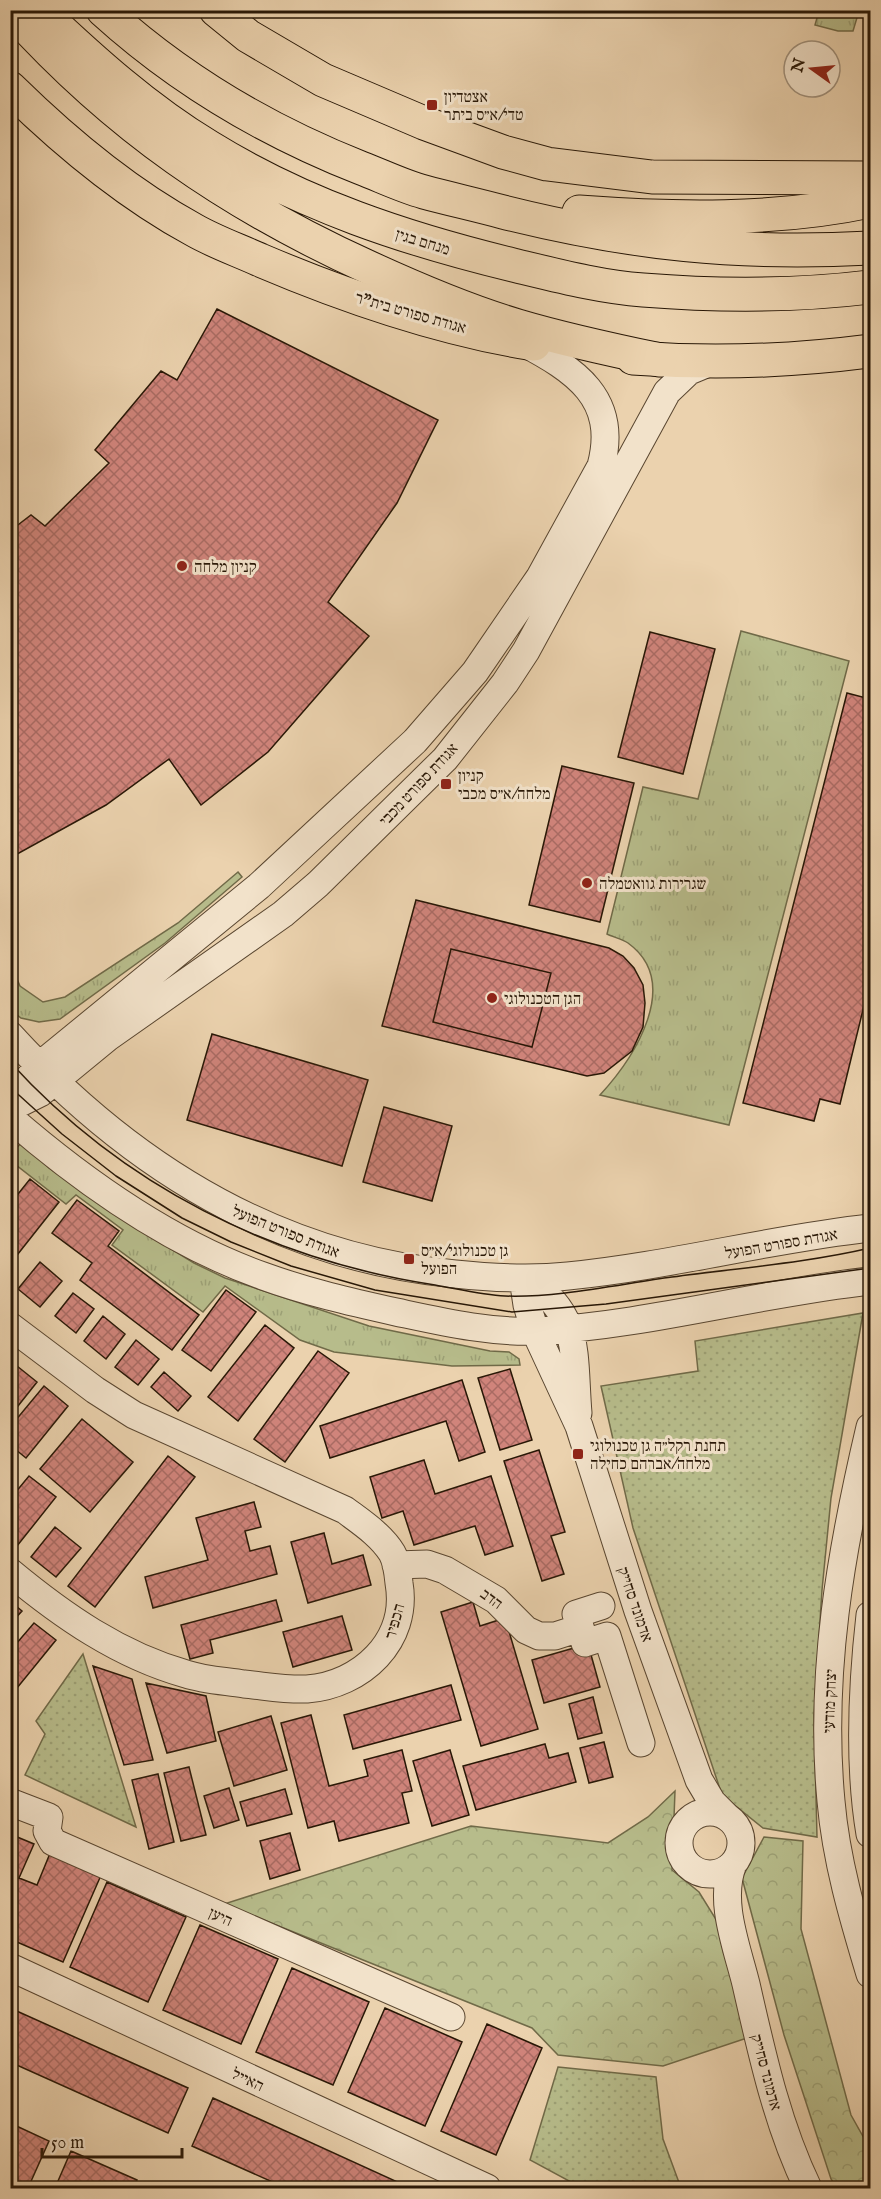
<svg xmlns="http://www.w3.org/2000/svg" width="881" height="2199" font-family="'IM FELL English','Frank Ruhl Libre',serif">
<defs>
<pattern id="grass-dots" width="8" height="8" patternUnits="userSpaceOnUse" patternTransform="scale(1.5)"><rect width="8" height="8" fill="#b7bc8b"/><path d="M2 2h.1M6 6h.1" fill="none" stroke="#9da176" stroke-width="1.8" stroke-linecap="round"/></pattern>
<pattern id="forest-crowns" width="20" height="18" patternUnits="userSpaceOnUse" patternTransform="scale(1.5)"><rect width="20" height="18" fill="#b7bc8b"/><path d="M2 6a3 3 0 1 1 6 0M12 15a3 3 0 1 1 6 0" fill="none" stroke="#9da176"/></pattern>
<pattern id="park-tufts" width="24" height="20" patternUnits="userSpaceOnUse" patternTransform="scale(1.5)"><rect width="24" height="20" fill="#b7bc8b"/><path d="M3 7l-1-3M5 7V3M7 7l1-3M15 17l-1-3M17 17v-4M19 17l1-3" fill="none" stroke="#9da176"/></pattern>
<pattern id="building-cross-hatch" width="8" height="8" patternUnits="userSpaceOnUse" patternTransform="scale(1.5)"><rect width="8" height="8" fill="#d0847b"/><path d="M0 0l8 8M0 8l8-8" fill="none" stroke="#a96b63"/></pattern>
</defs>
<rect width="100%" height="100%" fill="#ebd2ae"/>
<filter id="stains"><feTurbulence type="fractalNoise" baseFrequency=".00333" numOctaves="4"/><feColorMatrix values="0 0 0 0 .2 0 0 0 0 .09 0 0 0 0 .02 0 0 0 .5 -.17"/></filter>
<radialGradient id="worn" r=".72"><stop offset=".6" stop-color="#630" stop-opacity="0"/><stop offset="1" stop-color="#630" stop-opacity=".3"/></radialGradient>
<path fill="url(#grass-dots)" stroke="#706a48" stroke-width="1.5" d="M863 1313 831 1498 822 1590 814 1715 817 1837 763 1828 722 1795 633 1528 601 1386 698 1371 695 1341Z
M83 1654 136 1827 25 1775 45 1734 36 1721Z
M558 2067 656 2077 663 2139 681 2188H582L530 2160Z"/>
<path fill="url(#forest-crowns)" stroke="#706a48" stroke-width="1.5" d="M675 1791 672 1870 699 1892 717 1921 747 2038 663 2066 558 2055 532 2028 224 1904 471 1826 608 1843 648 1817Z
M764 1837 803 1841 801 1929 851 2115 870 2149V2188H837L831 2179 784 2035 742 1878Z"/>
<path fill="url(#park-tufts)" stroke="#706a48" stroke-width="1.5" d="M819 11V10L859 11 853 31H838L815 25Z
M741 631 849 661 729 1125 600 1095C634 1058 683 983 628 943 622 939 613 937 607 934L643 787 698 799Z
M238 872 242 877 165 943 60 1019 39 1022 21 1018 11 1010V965L20 986 43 1002 65 997 178 923Z
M22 1143 49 1168 129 1223 194 1263 225 1278 369 1326 490 1351 509 1352 519 1359 520 1365 452 1366 334 1352 300 1340 225 1286 203 1312 112 1245 123 1230 76 1195 66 1204 11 1161 10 1153Z"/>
<path fill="url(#building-cross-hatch)" stroke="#281706" stroke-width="1.5" d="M217 309 438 420 397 503 328 602 369 636 268 752 201 805 169 759 106 805 10 858V531L31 515 45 526 109 463 95 450 161 371 177 380Z
M650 632 715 649 683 774 618 757Z
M847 693 870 699V981L840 1104 820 1099 814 1121 743 1103Z
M562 766 634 783 600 922 529 905Z
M416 900 609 948 623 956 634 968 643 985 645 1003 643 1027 632 1051 604 1073 587 1076 382 1026Z
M451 949 551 973 532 1047 433 1022Z
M212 1034 368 1080 342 1166 187 1120Z
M384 1107 452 1126 432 1201 363 1182Z
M30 1179 59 1202 10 1264V1204Z
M77 1200 119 1231 108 1246 199 1315 172 1350 80 1280 92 1263 52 1233Z
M40 1262 62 1281 40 1307 18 1289Z
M226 1290 256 1312 211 1371 182 1350Z
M73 1293 94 1309 76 1333 55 1316Z
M103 1316 125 1334 106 1359 84 1341Z
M265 1325 294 1348 238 1421 208 1397Z
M136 1340 159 1359 138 1385 115 1367Z
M318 1351 349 1373 285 1462 254 1439Z
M12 1362 37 1382 10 1416V1364Z
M510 1369 532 1440 500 1450 478 1378Z
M164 1372 191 1396 178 1411 151 1387Z
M462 1380 485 1452 459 1461 446 1421 330 1458 320 1426Z
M44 1386 68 1406 26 1458 10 1445V1427Z
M82 1419 133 1462 90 1512 40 1469Z
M539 1450 565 1532 551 1536 564 1574 542 1581 504 1461Z
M168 1456 195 1477 95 1607 68 1586Z
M424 1460 435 1494 491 1476 513 1546 485 1555 475 1526 414 1545 403 1511 382 1518 370 1477Z
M29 1476 56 1497 17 1546 10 1541V1499Z
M254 1502 261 1527 245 1531 250 1551 270 1546 277 1574 153 1608 145 1577 208 1560 196 1518Z
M55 1527 81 1548 56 1577 31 1557Z
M324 1533 332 1564 363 1555 371 1585 308 1603 291 1542Z
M276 1600 282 1621 210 1640 213 1653 190 1659 181 1625Z
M10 1601 22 1611 10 1624Z
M473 1602 480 1626 505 1618 538 1729 481 1746 441 1612Z
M342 1616 352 1650 293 1667 283 1632Z
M34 1623 56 1640 13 1693 10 1690V1651Z
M588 1644 600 1687 544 1703 532 1660Z
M93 1666 132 1679 153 1760 124 1765Z
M146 1683 206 1696 216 1741 167 1753Z
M451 1685 461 1720 353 1749 344 1715Z
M593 1697 602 1733 578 1739 569 1704Z
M311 1715 329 1786 368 1776 364 1760 402 1750 412 1791 402 1793 409 1823 339 1841 334 1821 308 1828 281 1723Z
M271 1716 287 1770 234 1786 218 1732Z
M604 1742 613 1777 589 1783 580 1748Z
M545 1744 549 1758 568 1753 576 1782 476 1810 463 1766Z
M450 1750 469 1815 432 1826 413 1761Z
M189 1767 206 1835 181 1841 164 1773Z
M158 1774 174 1842 149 1849 132 1780Z
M229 1788 239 1820 214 1828 204 1796Z
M285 1789 292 1814 247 1826 240 1802Z
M290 1833 300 1870 270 1879 260 1841Z
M10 1834 34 1844 19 1878 37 1885 51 1851 102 1873 63 1962 10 1939Z
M107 1882 186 1917 148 2002 70 1967Z
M200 1925 278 1959 241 2044 163 2010Z
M292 1968 369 2002 333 2085 256 2052Z
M10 2008 188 2088 168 2133 10 2062Z
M385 2008 462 2042 425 2126 348 2092Z
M487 2024 542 2048 496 2155 441 2131Z
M213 2098 402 2184 400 2188H286L192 2146Z
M10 2123 49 2141 28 2188H10Z
M71 2151 137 2180 134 2188H55Z"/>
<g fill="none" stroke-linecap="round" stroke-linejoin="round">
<defs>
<path id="minor" d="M10 1035C130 1166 276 1257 455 1274 493 1278 530 1280 568 1276 670 1266 769 1239 870 1228
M10 1100 39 1066 259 886 415 741 475 672 540 577 601 466C619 398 575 370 522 342
M10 1108 40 1093 107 1038 283 914 318 884 445 759 505 683 526 651 667 392 689 371 713 361
M10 1118C85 1183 170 1243 263 1276 307 1292 351 1302 396 1312 443 1322 490 1333 538 1331 649 1325 759 1293 870 1281
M523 1278 527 1305 535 1331 579 1426 638 1611 699 1780 712 1802 727 1817
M523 1278C582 1311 573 1354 578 1413
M10 1326 95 1390 134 1415 345 1510C361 1522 381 1535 392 1553 397 1562 398 1573 399 1583 409 1641 361 1685 307 1689 286 1690 265 1686 244 1684 225 1681 204 1680 186 1674 119 1655 63 1616 10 1572
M870 1427C841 1550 819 1674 831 1801 836 1860 853 1918 870 1974
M396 1565 427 1564 445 1570 496 1600 526 1630 539 1636H555L580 1628
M601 1606 576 1614 585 1643 607 1636 641 1743
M870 1615C862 1686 858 1763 870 1834
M10 1802 49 1817 47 1831 53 1842 451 2017
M679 1843a31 31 0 1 1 62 0a31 31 0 1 1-62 0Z
M733 1864C718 1901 737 1947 746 1984 762 2054 777 2124 808 2188
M10 1967 487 2188"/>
<path id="major" d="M216 10 248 36 323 80 424 123 503 152 547 164 652 177 870 178
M10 88C65 142 126 193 194 230 215 242 238 250 260 260 347 297 441 329 534 344
M633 358C712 364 792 361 870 351"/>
<path id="highway" d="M11 10C115 126 229 204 370 268 418 290 467 311 518 326 565 340 612 350 660 360
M39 10C92 60 146 109 209 147 303 205 406 239 513 265 555 275 600 287 643 290 718 296 796 296 870 287
M103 10C179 79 267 131 361 168 382 176 402 186 424 192 450 199 477 205 503 212 631 244 738 255 870 248
M579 212C674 219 776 221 870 201"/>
</defs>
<use href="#minor" stroke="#594630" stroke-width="29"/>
<use href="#major" stroke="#281706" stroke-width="35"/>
<use href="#highway" stroke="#281706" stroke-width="35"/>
<use href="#minor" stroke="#f2e2ca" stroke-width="27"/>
<use href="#major" stroke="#ebd2ae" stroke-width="33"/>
<use href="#highway" stroke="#ebd2ae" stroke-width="33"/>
<path stroke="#281706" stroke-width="1.5" d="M10 1062C123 1186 271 1260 435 1285 458 1289 482 1295 505 1296 556 1298 620 1284 672 1277 737 1268 806 1263 870 1248
M10 1087 62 1134 116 1176 182 1218 231 1242 291 1266 375 1290 512 1312 606 1304 870 1268"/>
</g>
<g fill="#8f2418" stroke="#f2e2ca" stroke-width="2">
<rect x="426" y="99" width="12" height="12" rx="3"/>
<circle cx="182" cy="566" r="6"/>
<rect x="440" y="778" width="12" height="12" rx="3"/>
<circle cx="587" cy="883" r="6"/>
<circle cx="492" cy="998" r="6"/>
<rect x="403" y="1253" width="12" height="12" rx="3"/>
<rect x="572" y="1448" width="12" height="12" rx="3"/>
</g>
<g text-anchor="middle" stroke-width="6" stroke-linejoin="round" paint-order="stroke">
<g font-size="16" fill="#281706" stroke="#f2e2ca" text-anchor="start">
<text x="444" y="102">אצטדיון<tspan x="444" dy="18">טדי/א״ס ביתר</tspan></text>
<text x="194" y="572">קניון מלחה</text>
<text x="458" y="781">קניון<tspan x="458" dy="18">מלחה/א״ס מכבי</tspan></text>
<text x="599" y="889">שגרירות גוואטמלה</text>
<text x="504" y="1004">הגן הטכנולוגי</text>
<text x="421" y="1256">גן טכנולוגי/א״ס<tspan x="421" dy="18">הפועל</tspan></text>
<text x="590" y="1451">תחנת רקל״ה גן טכנולוגי<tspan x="590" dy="18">מלחה/אברהם כחילה</tspan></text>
</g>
<g font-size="16" fill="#281706" stroke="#f2e2ca">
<text transform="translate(423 241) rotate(17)" y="6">מנחם בגין</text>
<text transform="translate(411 312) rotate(16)" y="6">אגודת ספורט בית"ר</text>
<text transform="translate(418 784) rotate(-47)" y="6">אגודת ספורט מכבי</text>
<text transform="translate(286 1231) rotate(22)" y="6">אגודת ספורט הפועל</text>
<text transform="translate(781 1243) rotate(-10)" y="6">אגודת ספורט הפועל</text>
<text transform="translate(492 1598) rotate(36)" y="6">הדב</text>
<text transform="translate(636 1604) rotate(71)" y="6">אדמונד סחייק</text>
<text transform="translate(394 1621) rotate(-74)" y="6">הכפיר</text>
<text transform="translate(829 1701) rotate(-88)" y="6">יצחק מודעי</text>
<text transform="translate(221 1916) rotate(24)" y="6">היען</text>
<text transform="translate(767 2072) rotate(75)" y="6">אדמונד סחייק</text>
<text transform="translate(248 2079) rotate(25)" y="6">האייל</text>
</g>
</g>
<rect width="881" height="2199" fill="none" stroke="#ebd2ae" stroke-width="36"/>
<rect x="12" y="12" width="857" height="2175" fill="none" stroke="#281706" stroke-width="3"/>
<rect x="18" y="18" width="845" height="2163" fill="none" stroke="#281706" stroke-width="1.5"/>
<g transform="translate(812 69) rotate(285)"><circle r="28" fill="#f2e2ca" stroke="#a1917c" stroke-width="1.5"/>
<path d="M0-4.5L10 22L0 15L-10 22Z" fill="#8f2418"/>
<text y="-9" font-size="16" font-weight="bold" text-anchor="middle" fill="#281706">N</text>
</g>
<path d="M42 2148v9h140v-9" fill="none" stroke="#281706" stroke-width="3"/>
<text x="51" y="2148" font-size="18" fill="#281706" stroke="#f2e2ca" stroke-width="4.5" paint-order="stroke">50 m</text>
<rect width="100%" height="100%" filter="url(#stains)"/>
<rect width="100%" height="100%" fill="url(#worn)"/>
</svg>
